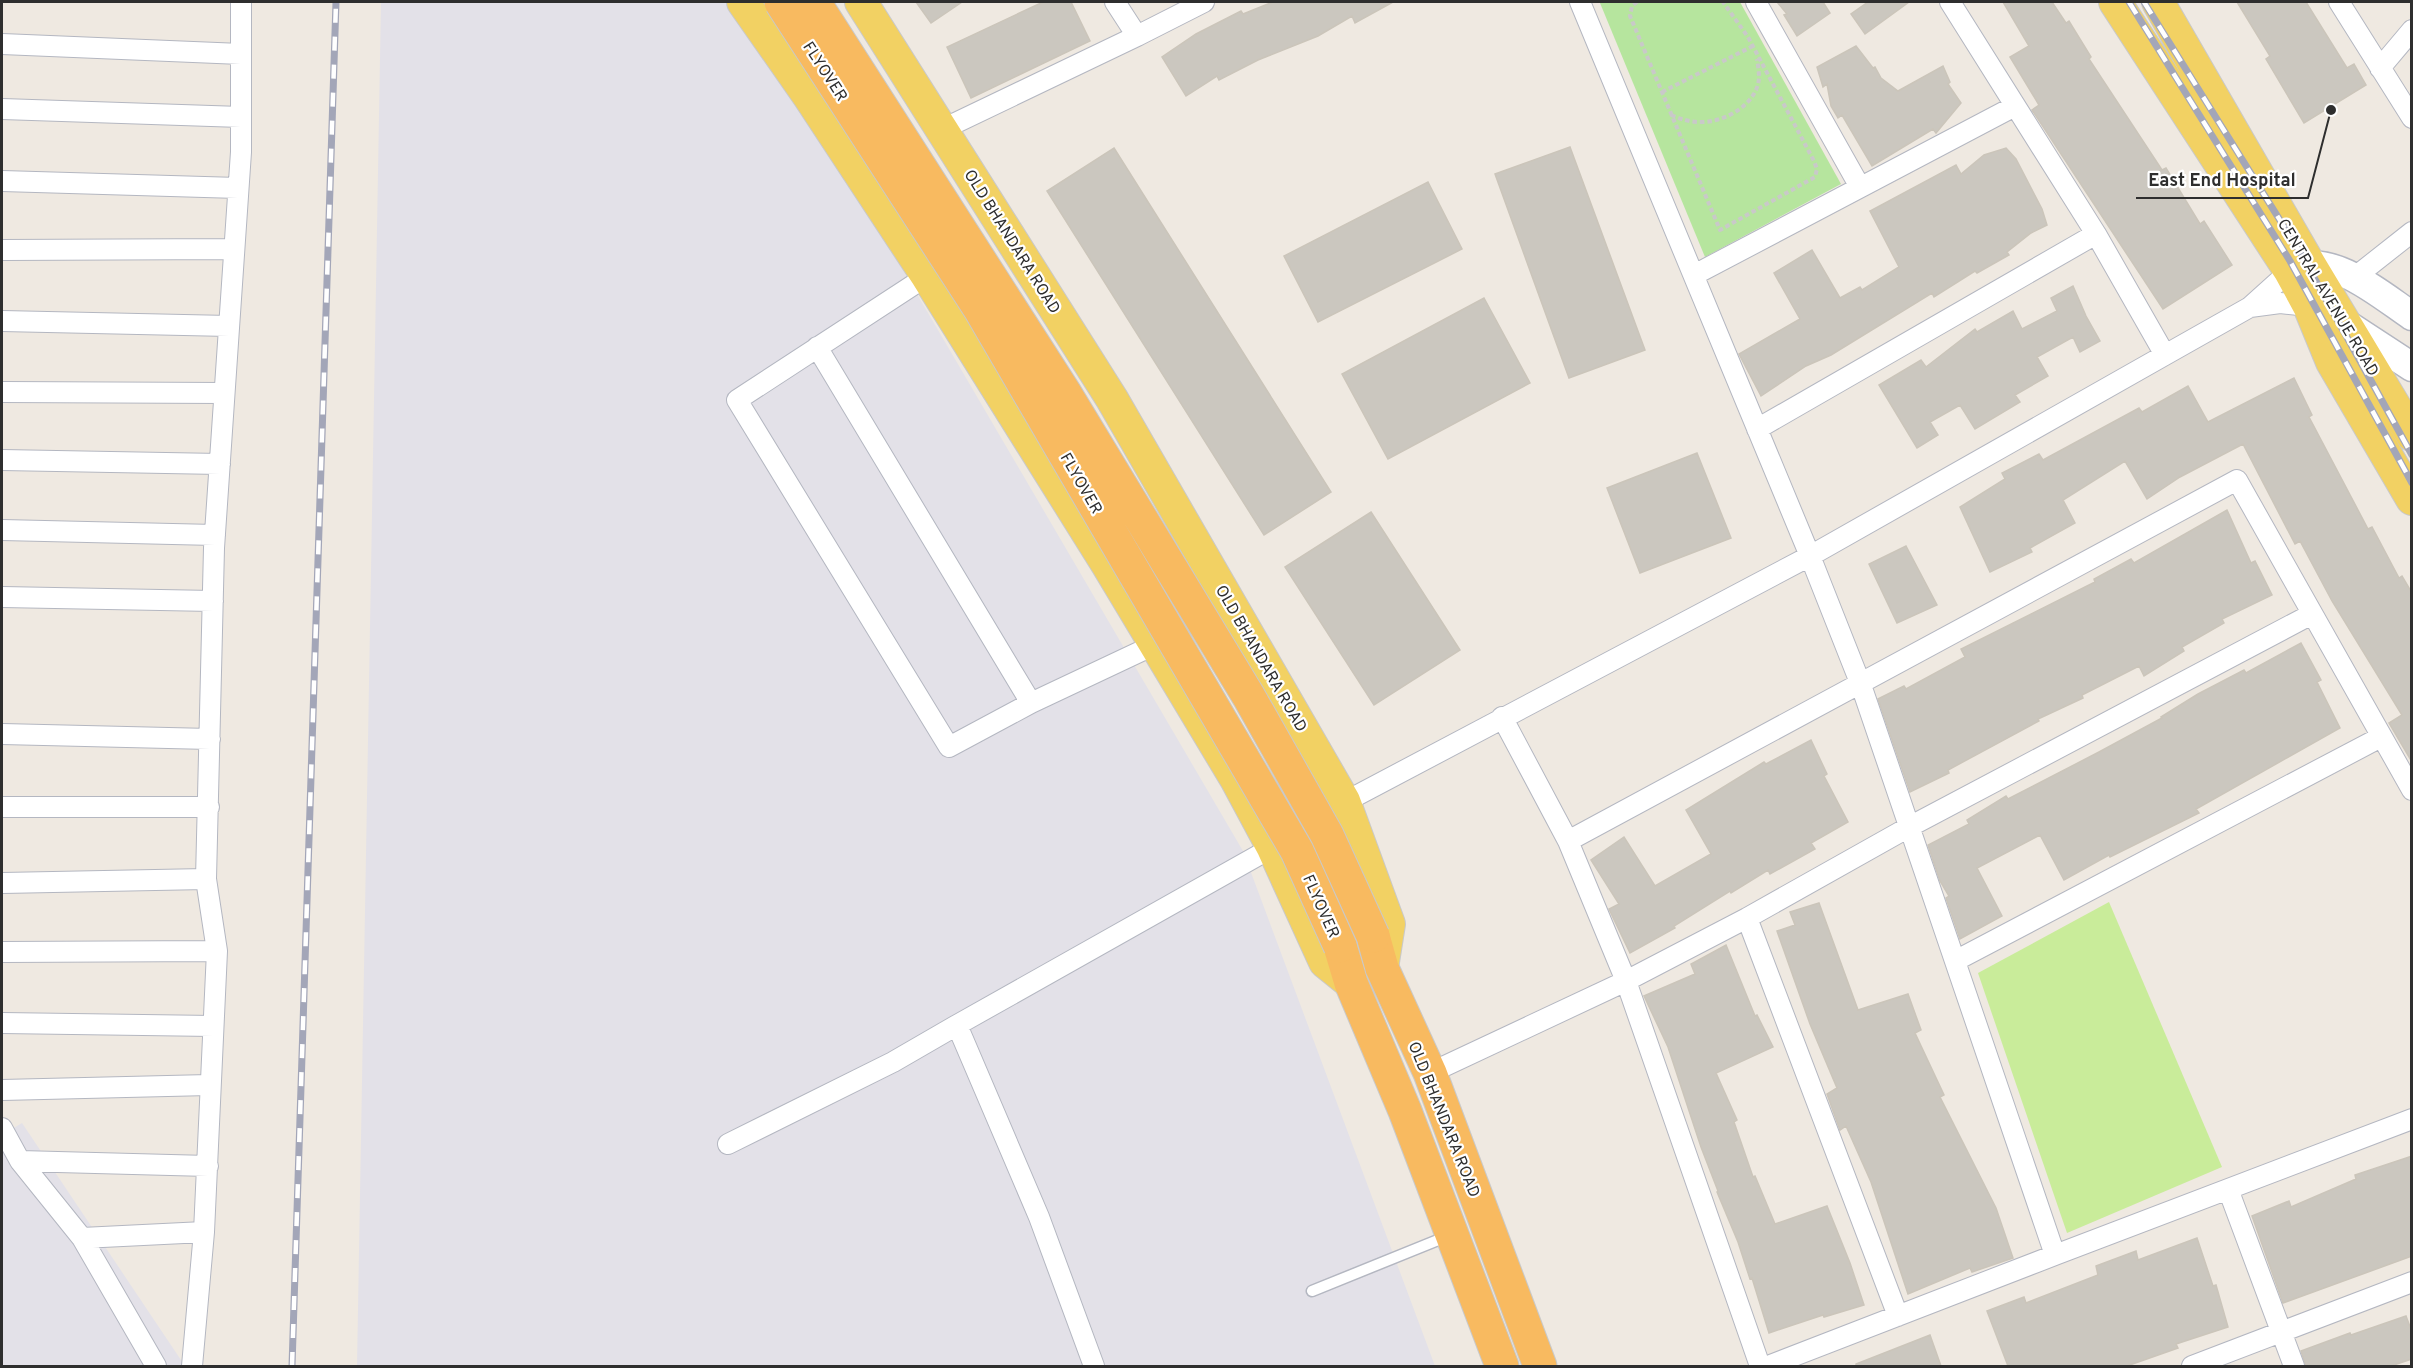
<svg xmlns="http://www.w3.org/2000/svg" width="2413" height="1368" font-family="Overpass,sans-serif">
<rect width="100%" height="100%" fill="#efe9e1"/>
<path fill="#e3e1e8" d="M381 2H746L1243 851 1435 1366H357Z
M22 1123 185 1366H2V1135Z"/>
<path fill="#b6e59e" d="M1603 2H1740L1841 184 1705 257 1600 3Z"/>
<path fill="#c9ec9a" d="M2109 902 2222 1167 2067 1233 1978 973Z"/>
<path fill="#cbc7bf" stroke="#cbc5ba" stroke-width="1.5" d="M916 2H962L931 23Z
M1043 2H1071L1090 41 971 98 947 47Z
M1273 2H1393L1355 23 1352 16 1318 36 1258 60 1219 80 1217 76 1186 96 1162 57 1196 34 1241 11 1243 14Z
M1777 2H1823L1830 13 1797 36 1784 15 1787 14Z
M1868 2H1909L1865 34 1851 14Z
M2003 2H2052L2066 23 2069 21 2091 57 2089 59 2162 170 2166 168 2200 224 2204 221 2232 265 2163 309 2032 110 2039 105 2010 57 2029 46Z
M2237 2H2306L2347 68 2354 64 2366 85 2304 123 2266 59 2270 56Z
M1856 46 1873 68 1875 67 1881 78 1898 91 1943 66 1950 82 1948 84 1961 103 1936 133 1933 129 1872 166 1842 115 1838 118 1831 106 1827 84 1823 87 1817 67Z
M1570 147 1645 350 1569 378 1495 174Z
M1114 148 1331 492 1264 535 1047 191Z
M2006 148 2016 159 2042 209 2047 225 2031 233 2007 252 2009 255 1977 273 1975 271 1934 297 1932 293 1831 355 1806 366 1761 396 1739 354 1800 319 1774 273 1812 250 1840 298 1860 287 1862 290 1899 267 1870 211 1956 165 1961 174 1984 155Z
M1428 182 1462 249 1318 322 1284 256Z
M2073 286 2086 316 2100 341 2080 352 2073 337 2037 357 2048 376 2015 395 2020 402 1975 429 1960 405 1930 422 1938 435 1917 448 1879 385 1921 360 1926 367 1975 329 1977 332 2013 311 2022 329 2057 311 2051 298Z
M1484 298 1530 383 1388 459 1342 374Z
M2294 378 2312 415 2309 417 2368 529 2372 527 2399 578 2402 576 2412 593V762L2389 723 2402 715 2332 601 2300 541 2295 544 2243 444 2180 477 2147 499 2125 461 2063 500 2075 523 2030 548 2032 552 1990 572 1960 507 2005 479 2002 473 2039 454 2043 460 2139 408 2142 412 2188 386 2208 422Z
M1697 453 1731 538 1640 573 1607 488Z
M2227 510 2251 563 2255 561 2272 595 2222 619 2224 623 2182 647 2184 651 2144 676 2139 666 2082 695 2083 698 2038 719 2039 721 1948 770 1949 773 1910 792 1878 699 1904 686 1906 689 1965 657 1961 649 2095 582 2094 579 2131 559 2134 563Z
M1371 512 1460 650 1374 705 1285 567Z
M1906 546 1937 605 1897 623 1869 564Z
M2301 643 2321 680 2317 682 2340 728 2196 809 2199 813 2110 857 2109 855 2064 880 2040 835 1977 868 2002 916 1960 939 1946 898 1949 896 1940 881 1928 845 1969 824 1967 820 2006 796 2008 799 2099 752 2162 718 2161 717 2198 694 2244 670 2246 673Z
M1811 740 1827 774 1824 776 1848 822 1811 843 1815 849 1770 874 1768 870 1731 893 1730 891 1674 926 1675 928 1630 953 1609 909 1619 904 1591 860 1624 837 1655 886 1711 854 1686 810 1764 762 1766 764Z
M1819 903 1858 1010 1908 994 1921 1030 1915 1033 1944 1095 1940 1097 1996 1208 2013 1258 1972 1272 1970 1268 1908 1294 1871 1182 1846 1126 1840 1130 1827 1094 1837 1088 1810 1024 1777 931 1795 925 1790 912Z
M1726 945 1755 1016 1757 1015 1773 1047 1716 1073 1737 1120 1734 1122 1753 1177 1755 1176 1775 1224 1827 1206 1850 1263 1864 1305 1824 1317 1823 1315 1769 1333 1752 1278 1750 1279 1738 1242 1717 1192 1718 1191 1701 1147 1668 1047 1644 996 1695 974 1691 964Z
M2412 1156V1256L2283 1303 2252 1216 2289 1201 2291 1207 2356 1179 2355 1175Z
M2197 1238 2213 1286 2216 1285 2228 1327 2176 1344 2178 1348 2127 1366H2008L1987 1311 2024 1297 2026 1303 2098 1275 2096 1266 2136 1251 2138 1260Z
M2406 1316 2412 1332V1359L2391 1366H2306L2301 1351 2350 1333 2351 1335Z
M1930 1335 1941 1366H1856V1364Z"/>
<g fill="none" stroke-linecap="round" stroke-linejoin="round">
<defs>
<path id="service" d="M1312 1291 1448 1236"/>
<path id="minor" d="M1756 2 1860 187
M2339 2 2412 118
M1137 36 1204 2
M2 44 241 54
M2380 68 2412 30
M2 109 241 117
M943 129 1137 36 1115 2
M2 181 238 188
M2 250 234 249
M1694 275 2015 106
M927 276 737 400 949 747 1031 703 1154 645
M2355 277 2412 232
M2250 307 2280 303 2309 306
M2 321 229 326
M817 347 1031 703
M2165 355 2250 307 2290 271
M2 392 224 393
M1757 429 2096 234
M2 460 220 464
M2 530 215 535
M2 597 213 601
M2312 614 1909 827 1747 918 1626 981 1568 841 2237 480 2412 790
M1502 717 1568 841
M2 734 210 739
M1337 806 1810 556 1580 2
M2 807H209
M2 883 206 879
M1747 918 1898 1316
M2 952 217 951
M1955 961 2381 737
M2 1023 213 1026
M1430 1073 1626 981 1760 1366
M2 1090 209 1085
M2 1128 20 1161 82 1238 156 1366
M728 1144 893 1062 957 1025
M20 1161 208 1166
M2228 1189 2294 1366
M82 1238 204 1232 217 951 206 879 214 548 241 152V2
M2055 1255 2412 1119
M192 1366 204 1232
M1094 1366 1039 1217 957 1025 1282 842
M1768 1366 2055 1255 1861 685 1810 556 2165 355 2096 234 1950 2
M2192 1366 2412 1282"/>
<path id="secondary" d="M2294 269C2332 252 2382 296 2412 316
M2343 322 2412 367"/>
<path id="primary" d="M743 2 808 95 927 276 1107 564 1236 779 1273 848 1325 962 1351 983
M861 2 1112 399 1344 801 1389 924 1382 968
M2115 2 2290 271 2309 306 2332 362 2412 499
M2158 2 2310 265 2412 435"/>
<path id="trunk" d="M1373 936 1382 968 1430 1073 1540 1366
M1340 946 1351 983 1405 1111 1502 1366"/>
</defs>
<use href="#service" stroke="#b4b7c1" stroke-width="13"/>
<use href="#minor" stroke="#b4b7c1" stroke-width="22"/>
<use href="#secondary" stroke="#b4b7c1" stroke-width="31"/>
<use href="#primary" stroke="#c9c9c9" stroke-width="34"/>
<use href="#trunk" stroke="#c9c9c9" stroke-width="35"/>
<path stroke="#c9c9c9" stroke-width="4" stroke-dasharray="4.5 3" stroke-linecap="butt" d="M1637 2 1632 6 1630 16 1720 230 1815 177 1817 169 1814 161 1748 37 1723 2
M1662 92 1753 46
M1671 115C1681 119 1689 122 1699 122 1724 123 1757 105 1759 78 1759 72 1758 65 1757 59"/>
<use href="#service" stroke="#fff" stroke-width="10"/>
<use href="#minor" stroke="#fff" stroke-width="20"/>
<use href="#secondary" stroke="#fff" stroke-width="28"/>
<use href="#primary" stroke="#f2d163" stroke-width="32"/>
<use href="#trunk" stroke="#f8ba60" stroke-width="33"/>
<defs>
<path id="rail" d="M2129 2 2290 261 2412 483
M2144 2 2301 254 2412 455
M292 1366 336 2"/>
</defs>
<use href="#rail" stroke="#a3a6b8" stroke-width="7"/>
<use href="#rail" stroke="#fff" stroke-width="4.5" stroke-dasharray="14" stroke-linecap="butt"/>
<defs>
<path id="trunk-bridge" d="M781 2 980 309 1297 851 1340 946
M814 2 1066 395 1249 697 1327 835 1373 936"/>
</defs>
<use href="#trunk-bridge" stroke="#c9c9c9" stroke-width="35" stroke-linecap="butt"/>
<use href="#trunk-bridge" stroke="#f8ba60" stroke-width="33"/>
</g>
<g text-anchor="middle" stroke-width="4.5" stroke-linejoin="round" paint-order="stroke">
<g font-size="16" fill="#2e2e2e" stroke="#fff">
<text transform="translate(826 71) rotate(57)" y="6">FLYOVER</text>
<text transform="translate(1013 241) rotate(58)" y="6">OLD BHANDARA ROAD</text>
<text transform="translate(2329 297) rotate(59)" y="6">CENTRAL AVENUE ROAD</text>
<text transform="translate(1082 483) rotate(60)" y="6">FLYOVER</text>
<text transform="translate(1262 658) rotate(60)" y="6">OLD BHANDARA ROAD</text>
<text transform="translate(1322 906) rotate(66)" y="6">FLYOVER</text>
<text transform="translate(1445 1119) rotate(68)" y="6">OLD BHANDARA ROAD</text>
</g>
</g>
<path fill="none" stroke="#2e2e2e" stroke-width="2" d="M2331 110L2308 198H2136"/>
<circle fill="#2e2e2e" stroke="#fff" stroke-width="2" cx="2331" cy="110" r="6"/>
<g font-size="18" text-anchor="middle" font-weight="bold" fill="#2e2e2e" stroke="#fff" stroke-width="4.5" stroke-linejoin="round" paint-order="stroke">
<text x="2222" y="186">East End Hospital</text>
</g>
<rect width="2413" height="1368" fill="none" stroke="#2e2e2e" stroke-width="6"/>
</svg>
